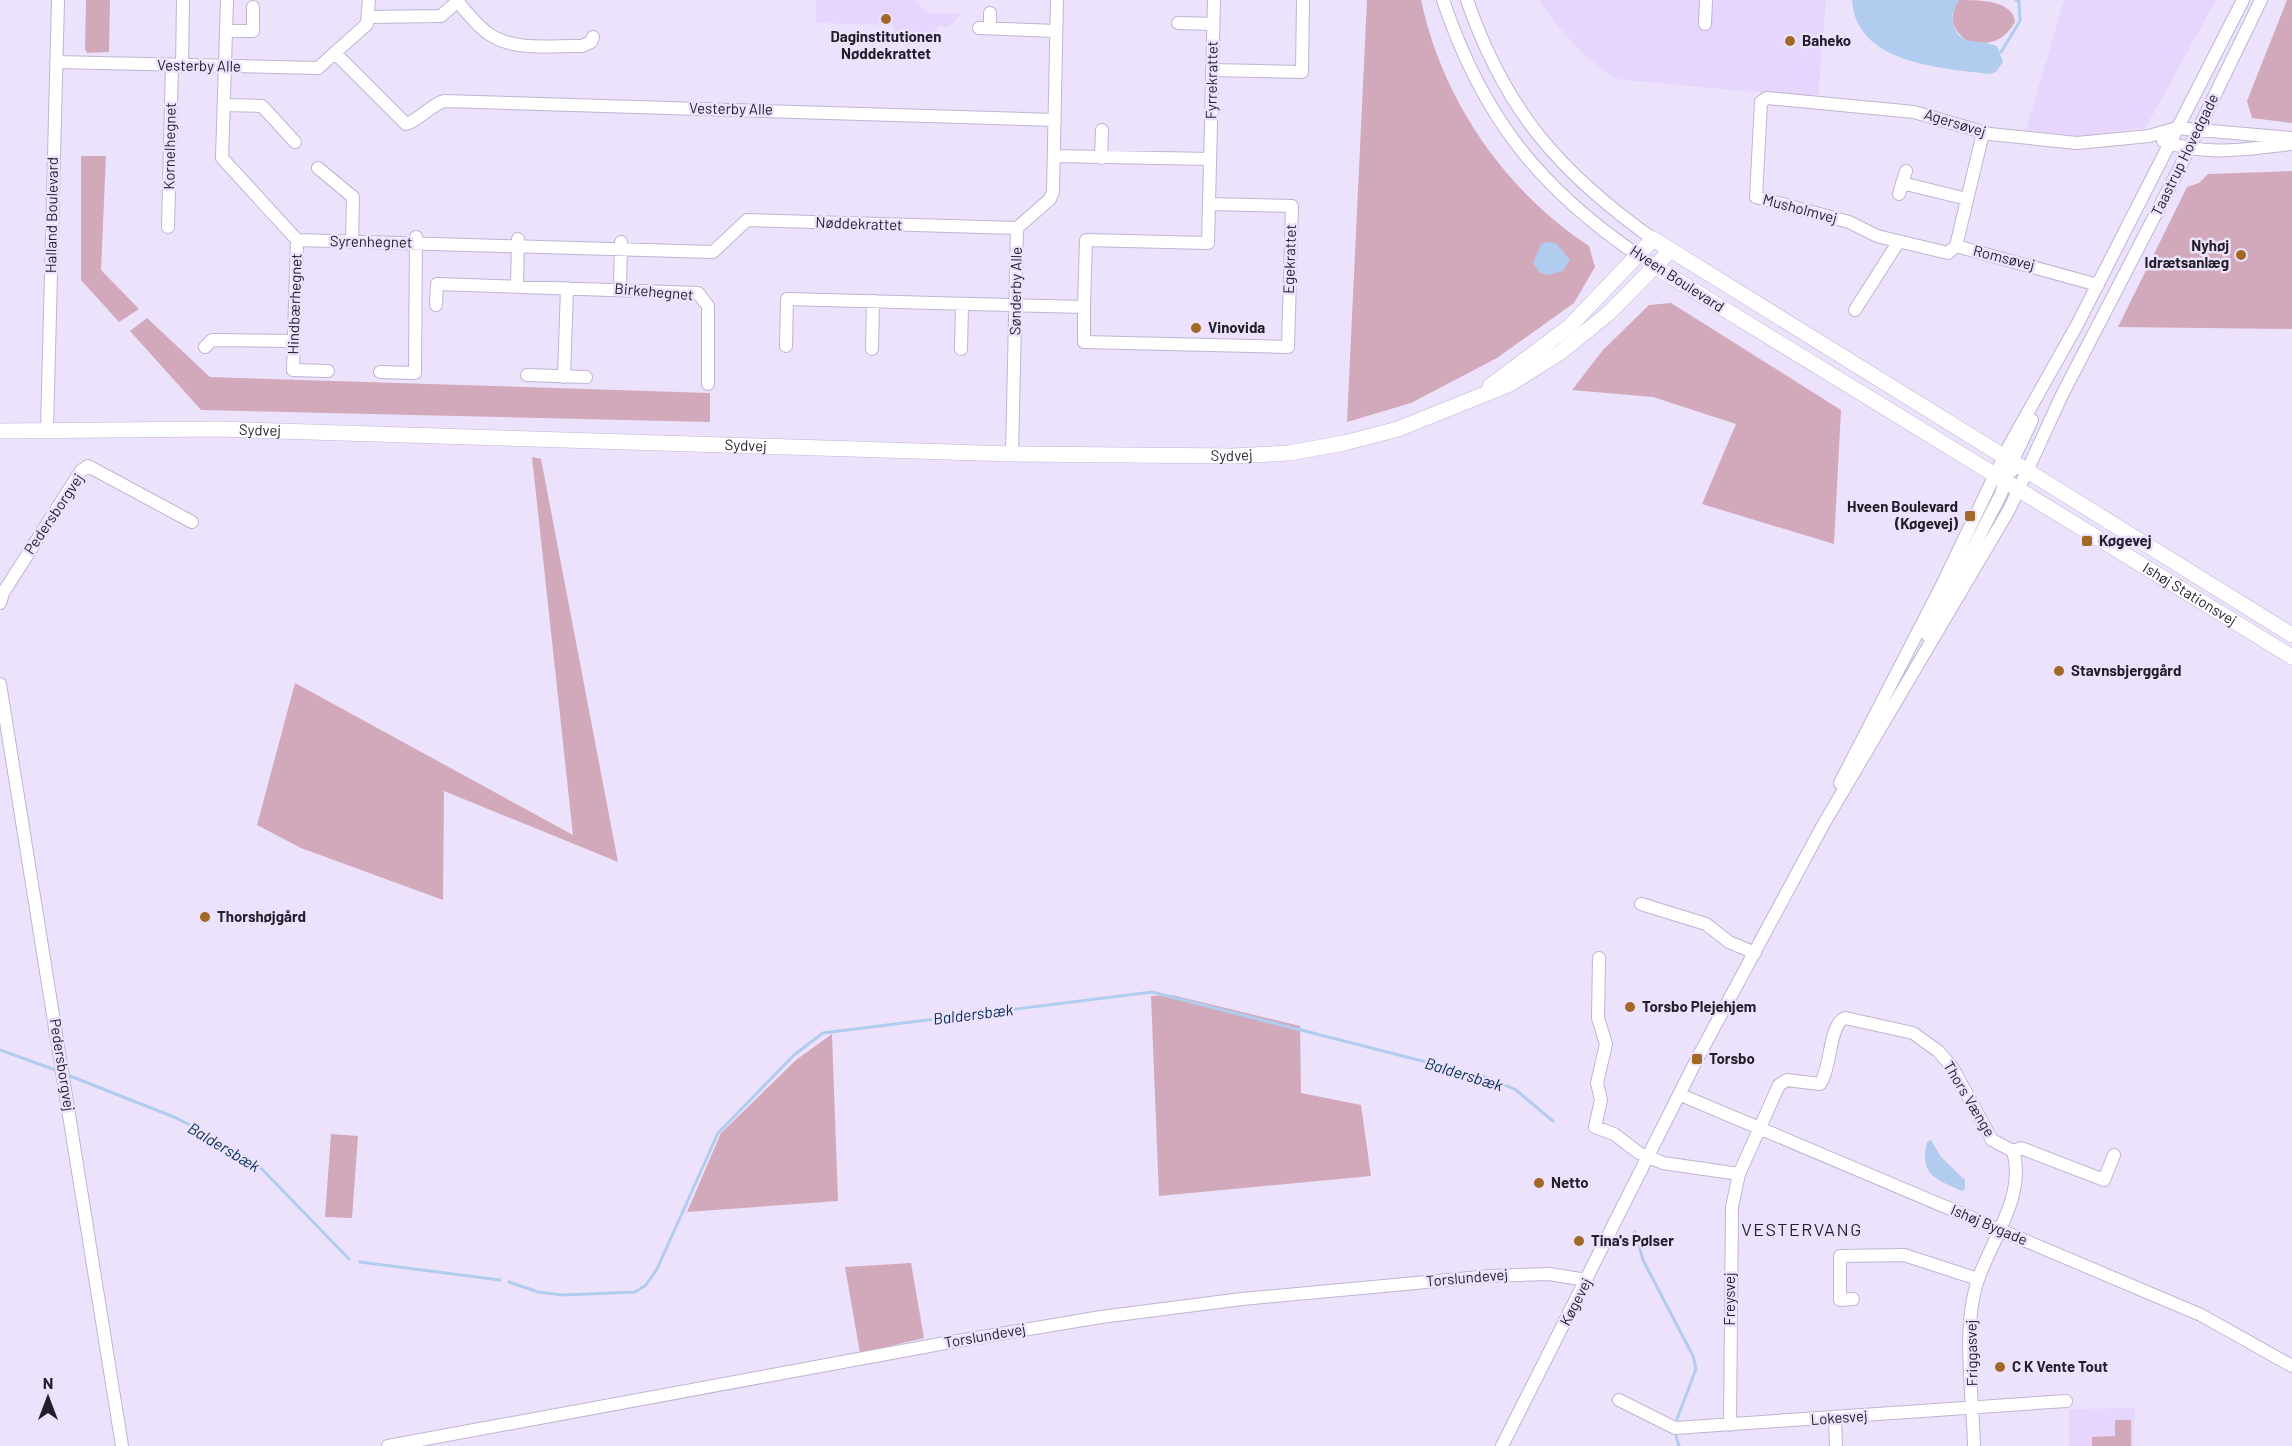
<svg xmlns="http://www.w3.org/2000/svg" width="2292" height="1446" font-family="Barlow,sans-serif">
<rect width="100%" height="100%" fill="#ece2fc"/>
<path fill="#e6d6fe" d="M816 0H914L927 13 961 14 949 27H937V34L894 33 893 25 816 23Z
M1539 0H1826L1818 98 1616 79 1583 54 1555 23Z
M2064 0H2216L2146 127 2082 136 2026 130Z
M2135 1408 2133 1446H2069V1409Z"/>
<path fill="#d2a9ba" d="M86 0H110L109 52 87 53 85 49Z
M1367 0H1421C1442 99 1504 190 1589 246L1595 267 1574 303 1497 358 1411 403 1347 422Z
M1959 0C1979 0 2013 0 2015 22 2004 42 1988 46 1967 41 1952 30 1948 16 1959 0Z
M2287 0H2292V123L2252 118 2247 101Z
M81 156H106L101 270 139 309 119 322 81 280Z
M2292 171V329L2118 327 2187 187 2199 183 2208 174Z
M1671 303 1841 410 1834 544 1702 504 1736 424 1653 397 1572 390 1603 350 1649 305Z
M147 318 210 377 710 393V422L201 410 130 331Z
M532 457 541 459 618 862 444 791 443 900 301 848 257 825 295 683 573 835Z
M1172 995 1300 1026 1301 1093 1361 1105 1371 1176 1159 1196 1151 996Z
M832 1034 838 1201 687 1212 721 1133 796 1060Z
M331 1134 358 1136 352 1218 325 1217Z
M911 1263 924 1338 860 1353 845 1267Z
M2115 1420H2131V1446H2092V1437L2115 1436Z"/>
<path fill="#b1ccee" d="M1852 0H1959L1952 15C1956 50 1974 37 1997 46L2003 62 1996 72 1990 74C1941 68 1856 64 1852 0Z
M1548 242 1556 243 1570 260 1563 271 1547 275 1539 272 1533 263 1541 244Z
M1931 1140 1941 1157 1965 1180V1189L1962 1191C1936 1179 1919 1175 1927 1142Z"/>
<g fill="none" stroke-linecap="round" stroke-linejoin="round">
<path stroke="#b1ccee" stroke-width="3" d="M2001 52 2020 21 2019 1 2016 0
M0 1050 58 1071
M70 1076 174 1117 210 1135 258 1165 349 1259
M1635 1232 1643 1260 1693 1356 1696 1369 1677 1419
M360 1262 500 1280
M509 1282 538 1292 563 1295 635 1292 646 1285 657 1269 718 1133 794 1055 823 1033 1152 992 1489 1078 1516 1090 1553 1121
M1676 1436 1679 1446"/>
<defs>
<path id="minor" d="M227 0 222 158 297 240 713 252 747 220 1017 228
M456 0C466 11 477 26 489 34 515 52 553 45 582 46L591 42 593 37
M1443 0C1482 116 1538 187 1639 256
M1467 0C1505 110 1559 172 1653 239
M368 17 441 16 459 0
M1178 23 1213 24
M1705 24 1706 0
M979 28 1056 31
M990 28V13
M226 31H253V7
M335 53 406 124C421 119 429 106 444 101L1055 120
M56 62 318 68 367 24 369 0
M182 66 183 0
M1212 70 1302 72 1303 0
M224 105 262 106 295 142
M1983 133 1956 246 2098 285
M2163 141C2208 157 2246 149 2292 144
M1054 156 1210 159
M1101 158 1102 130
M318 168 353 197 352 241
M1902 183 1967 199
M1899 194 1906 171
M1209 204 1214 0
M168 227 172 65
M297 240 293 370 328 371
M1956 246 1948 253 1877 236 1849 222 1756 197 1761 102 1767 98 1914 112 1990 134 2077 143 2149 136 2177 128 2292 138
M517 286 518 239
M620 289 621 242
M436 305 437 284 698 293 708 306V384
M1855 310 1899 241
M786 346 787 299 1084 307V342L1288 347 1292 206 1209 204 1208 243 1086 240 1084 307
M205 347 212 340 294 341
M872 349 873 301
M961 349 962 304
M380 372 415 373 416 237
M527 375 586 377
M564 377 567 288
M47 429 58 0
M1012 454 1017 228 1050 199 1053 192 1057 0
M2012 471 2015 456 2032 420
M0 603 3 593 81 471 88 466 192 522
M1928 636 2001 494 2008 471 2004 456
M0 684 122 1446
M1840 783 1940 589 2009 446 2077 325 2243 0
M1641 904 1706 924 1729 942 1755 953
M1599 958 1598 1018 1606 1044 1597 1083 1601 1100 1595 1127 1614 1134 1639 1153 1663 1163 1739 1174
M1681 1095 2201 1315 2292 1366
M2013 1151 2021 1148 2104 1180 2114 1155
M1853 1299 1840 1300V1256L1904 1255 1978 1279
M1619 1400 1675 1428 2066 1401
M1835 1418 1836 1446
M1730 1425 1732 1207 1739 1174 1779 1085 1787 1080 1820 1084C1831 1069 1829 1024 1845 1018L1913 1033 1938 1051 1952 1067 1992 1140 2013 1151C2026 1194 1993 1238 1979 1277 1961 1326 1973 1394 1974 1446
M388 1446 940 1344 1101 1317 1242 1299 1491 1276 1549 1274 1587 1280
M1502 1446 1697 1059 1823 825 2009 510 2062 395 2178 171 2261 0"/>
<g id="major">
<path id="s1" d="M1649 263 2292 657"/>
<path d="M1490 386 1570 326 1653 239 2292 635"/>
<path id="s2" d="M0 431 218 429 1012 454 1232 456 1289 453 1344 443 1398 429 1510 384 1561 352 1610 312 1671 250"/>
</g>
</defs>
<use href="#minor" stroke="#c0b4d3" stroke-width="14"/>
<use href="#major" stroke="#c0b4d3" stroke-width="16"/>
<use href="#minor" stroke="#fff" stroke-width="12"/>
<use href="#major" stroke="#fff" stroke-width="15"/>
</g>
<g fill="#a16826" stroke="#ece2fc" stroke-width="2">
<circle cx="886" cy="19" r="6"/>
<circle cx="1790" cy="41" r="6"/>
<circle cx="2241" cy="255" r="6"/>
<circle cx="1196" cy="328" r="6"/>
<rect x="1964" y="510" width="12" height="12" rx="3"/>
<rect x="2081" y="535" width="12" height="12" rx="3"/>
<circle cx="2059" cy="671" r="6"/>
<circle cx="205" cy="917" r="6"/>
<circle cx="1630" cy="1007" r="6"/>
<rect x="1691" y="1053" width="12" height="12" rx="3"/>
<circle cx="1539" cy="1183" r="6"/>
<circle cx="1579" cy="1241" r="6"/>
<circle cx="2000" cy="1367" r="6"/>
</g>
<g text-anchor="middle" stroke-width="5" stroke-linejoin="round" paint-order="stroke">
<g font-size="15" font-weight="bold" fill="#231e2a" stroke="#ece2fc" text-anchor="start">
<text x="886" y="42" text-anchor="middle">Daginstitutionen<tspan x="886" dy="17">Nøddekrattet</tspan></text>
<text x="1802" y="46">Baheko</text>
<text x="2229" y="251" text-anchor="end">Nyhøj<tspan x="2229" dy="17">Idrætsanlæg</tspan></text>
<text x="1208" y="333">Vinovida</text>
<text x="1958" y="512" text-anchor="end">Hveen Boulevard<tspan x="1958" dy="17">(Køgevej)</tspan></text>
<text x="2099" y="546">Køgevej</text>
<text x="2071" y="676">Stavnsbjerggård</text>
<text x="217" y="922">Thorshøjgård</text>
<text x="1642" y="1012">Torsbo Plejehjem</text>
<text x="1709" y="1064">Torsbo</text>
<text x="1551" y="1188">Netto</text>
<text x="1591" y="1246">Tina's Pølser</text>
<text x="2012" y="1372">C K Vente Tout</text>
</g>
<g font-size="15" fill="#231e2a" stroke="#ece2fc">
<text transform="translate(199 66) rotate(1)" y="5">Vesterby Alle</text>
<text transform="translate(1212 80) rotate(-89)" y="5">Fyrrekrattet</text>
<text transform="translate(731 109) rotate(1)" y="5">Vesterby Alle</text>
<text transform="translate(1955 123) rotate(17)" y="5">Agersøvej</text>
<text transform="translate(170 146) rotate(-89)" y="5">Kornelhegnet</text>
<text transform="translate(2185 155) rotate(-64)" y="5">Taastrup Hovedgade</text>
<text transform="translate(1800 209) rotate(15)" y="5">Musholmvej</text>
<text transform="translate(52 215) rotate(-89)" y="5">Halland Boulevard</text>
<text transform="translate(859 224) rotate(2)" y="5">Nøddekrattet</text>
<text transform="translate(371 242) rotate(1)" y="5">Syrenhegnet</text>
<text transform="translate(2004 258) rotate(14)" y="5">Romsøvej</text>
<text transform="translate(1290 259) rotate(-88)" y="5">Egekrattet</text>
<text transform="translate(1677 279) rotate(33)" y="5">Hveen Boulevard</text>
<text transform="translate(1016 291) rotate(-89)" y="5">Sønderby Alle</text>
<text transform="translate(654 292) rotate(5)" y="5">Birkehegnet</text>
<text transform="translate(295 304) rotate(-88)" y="5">Hindbærhegnet</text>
<text dy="5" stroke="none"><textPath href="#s2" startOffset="260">Sydvej</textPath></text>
<text dy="5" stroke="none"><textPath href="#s2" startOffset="746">Sydvej</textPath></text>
<text dy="5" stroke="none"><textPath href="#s2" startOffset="1232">Sydvej</textPath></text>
<text transform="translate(54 514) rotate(-56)" y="5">Pedersborgvej</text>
<text dy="5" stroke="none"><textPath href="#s1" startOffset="634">Ishøj Stationsvej</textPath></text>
<text transform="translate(62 1065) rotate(81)" y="5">Pedersborgvej</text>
<text transform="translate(1969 1099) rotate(59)" y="5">Thors Vænge</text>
<text transform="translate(1989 1225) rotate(23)" y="5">Ishøj Bygade</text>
<text transform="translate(1467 1278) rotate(-5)" y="5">Torslundevej</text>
<text transform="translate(1730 1299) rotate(-90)" y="5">Freysvej</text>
<text transform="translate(1576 1302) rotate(-63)" y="5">Køgevej</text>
<text transform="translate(985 1336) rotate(-10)" y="5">Torslundevej</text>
<text transform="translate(1972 1353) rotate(-91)" y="5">Friggasvej</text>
<text transform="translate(1839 1418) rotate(-4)" y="5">Lokesvej</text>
</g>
<g font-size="16" font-style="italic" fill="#082e58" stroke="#ece2fc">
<text transform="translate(973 1014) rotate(-7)" y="6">Baldersbæk</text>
<text transform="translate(1464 1074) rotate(17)" y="6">Baldersbæk</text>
<text transform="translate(224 1147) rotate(31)" y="6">Baldersbæk</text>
</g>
<g font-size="18" letter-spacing="1.5" fill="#231e2a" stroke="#ece2fc">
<text x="1802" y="1236">VESTERVANG</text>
</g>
</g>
<g transform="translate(48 1398)" stroke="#ece2fc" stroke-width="4.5" paint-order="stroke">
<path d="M0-4.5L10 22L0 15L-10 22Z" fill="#231e2a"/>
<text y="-9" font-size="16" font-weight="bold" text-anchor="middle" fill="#231e2a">N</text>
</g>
</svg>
